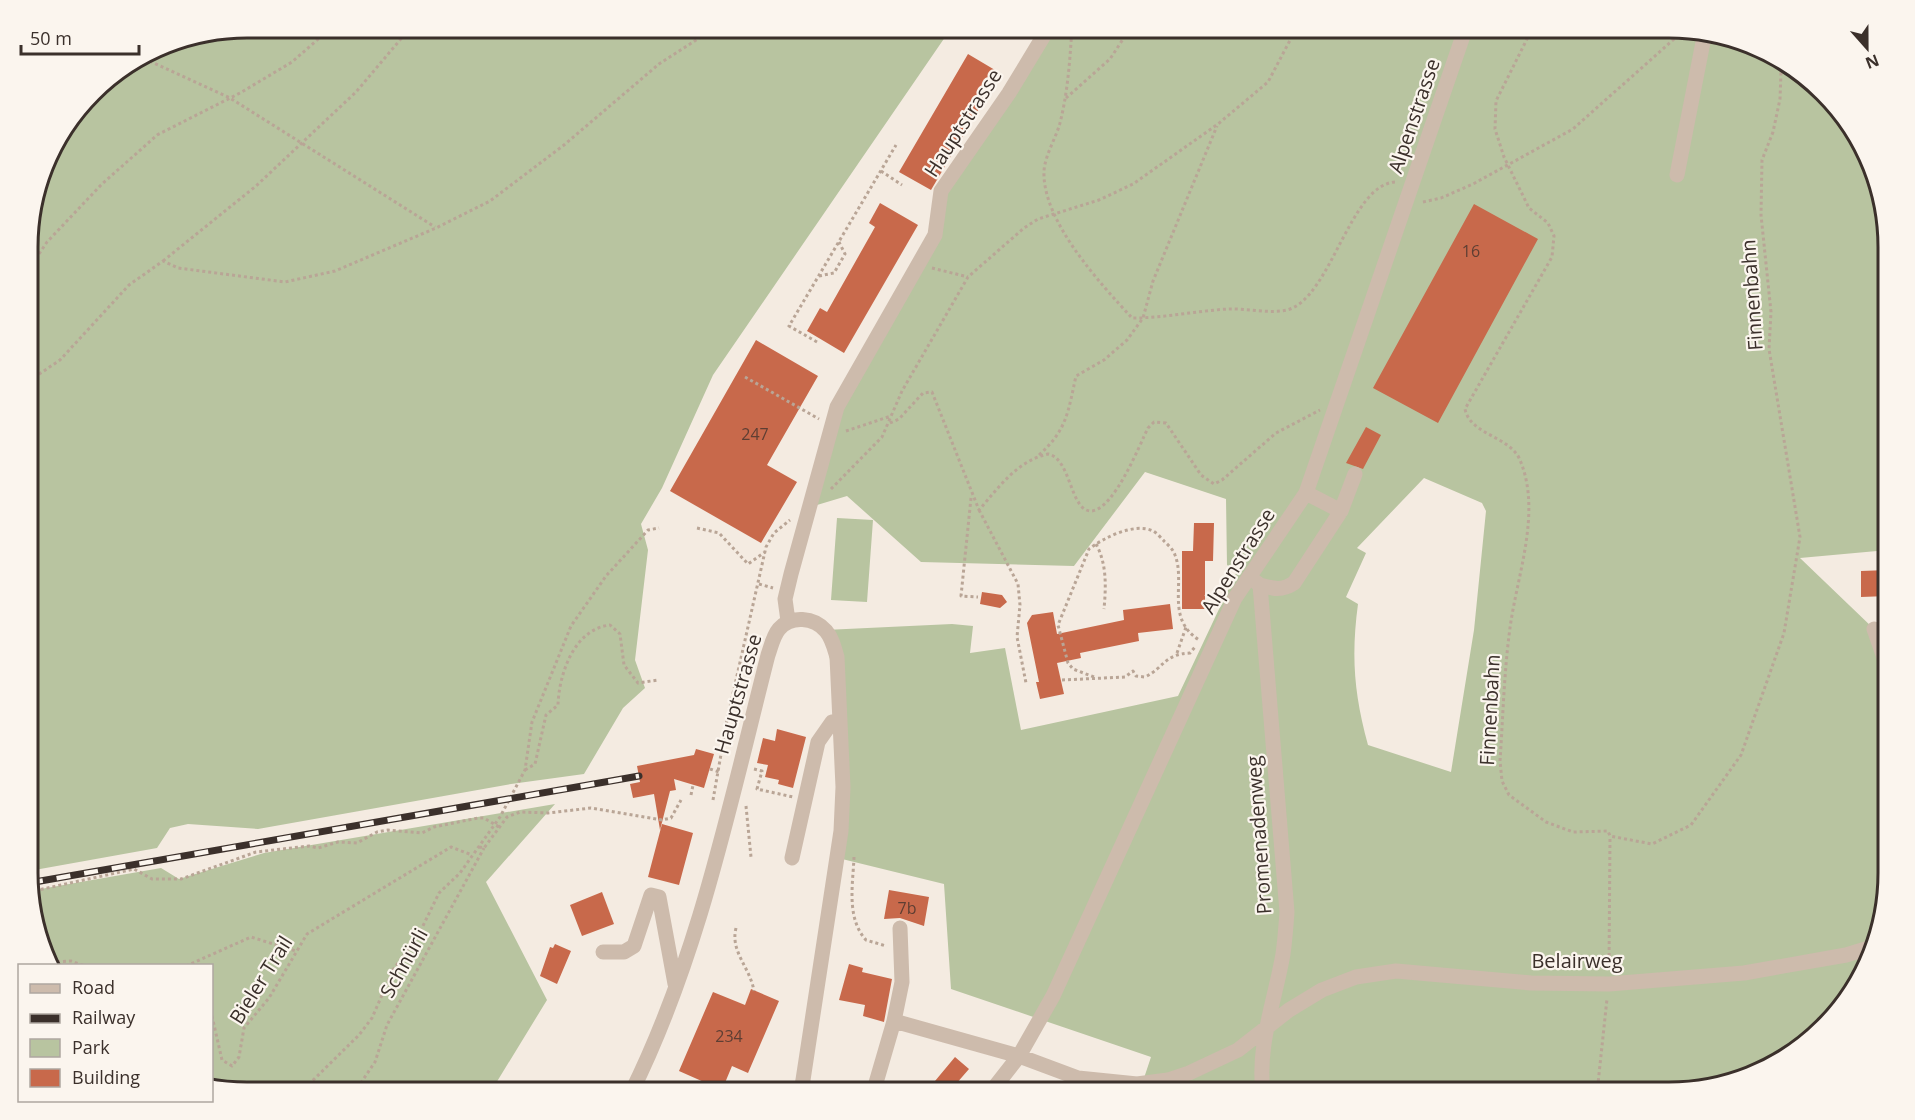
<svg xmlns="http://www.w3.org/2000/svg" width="1915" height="1120" font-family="'Open Sans',sans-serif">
<rect width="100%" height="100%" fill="#f4ebe1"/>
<path fill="#b8c4a0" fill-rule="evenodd" d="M247 27H952L713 375 662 488 641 524 648 550 635 660 645 688 623 708 584 774 511 784 258 829 188 824 170 828 157 848 29 871V218L50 149 102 82 163 44Z
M1049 27H1669L1779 57 1851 125 1888 232V550L1800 558 1874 629 1888 669V888L1858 984 1779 1063 1683 1093H1139L1151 1057 951 989 944 884 838 858 840 720 825 630 952 624 973 626 970 653 1005 648 1021 730 1178 696 1237 571 1227 565 1226 499 1145 472 1074 566 921 562 847 496 807 508 830 425 935 235 941 191ZM1424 478 1482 503 1486 511 1474 630 1451 772 1368 745C1354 694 1351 656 1358 604L1346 597 1366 553 1357 548Z
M837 518 873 520 867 602 831 600Z
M555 804 486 882 547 1000 490 1093H246L212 1084V966L53 965 29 902V891L161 868 179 879 264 853Z"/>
<path fill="#c8694b" d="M968 54 1000 73 931 190 899 172Z
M880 203 918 225 844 353 807 331 820 308 827 312 875 227 869 223Z
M1474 204 1538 239 1438 423 1373 388Z
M756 340 818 376 767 465 797 482 761 543 670 491Z
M1366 427 1381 435 1363 469 1346 463Z
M1194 523H1214L1213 561H1205V609H1182V551H1193Z
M1888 570V596L1861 597V571Z
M982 592 1002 595 1007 602 1000 608 980 604Z
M1170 604 1173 629 1138 633 1139 641 1080 653 1081 658 1057 663 1064 694 1040 699 1036 682H1039L1027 623 1032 615 1053 612 1057 634 1124 620 1123 610Z
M777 729 806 737 793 788 778 784 779 780 765 777 768 765 757 763 763 738 775 741Z
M696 749 714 754 704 788 674 779 676 790 670 791 660 830 654 794 633 798 630 784 640 782 637 766 694 755Z
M662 824 693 833 679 885 648 877Z
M889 890 929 897 924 926 900 918 884 919Z
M602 892 614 924 582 936 570 905Z
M555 944 571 951 557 984 540 976 550 947 553 948Z
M849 964 863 968 862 972 892 979 884 1022 863 1016 865 1005 839 1000Z
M751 989 779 1001 748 1073 732 1066 722 1090 679 1071 713 992 745 1005Z
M955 1057 969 1069 949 1092 935 1081Z"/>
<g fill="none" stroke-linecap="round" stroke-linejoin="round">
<path stroke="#b9a596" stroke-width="3" stroke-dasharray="3 3" stroke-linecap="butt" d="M1072 27C1070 59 1068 91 1060 123 1056 138 1045 155 1044 171 1042 221 1100 283 1132 318 1164 318 1196 311 1228 309 1246 308 1269 314 1287 310 1331 299 1350 183 1396 182
M1533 27 1496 101 1495 129 1504 157 1529 208 1548 223 1554 236 1552 257 1465 409C1470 435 1510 436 1520 460 1542 512 1517 575 1510 628 1504 672 1503 717 1500 761L1502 781 1509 795 1546 822 1573 832 1608 831 1610 836 1652 844 1691 825 1741 755 1784 633 1800 537 1769 349 1771 312 1761 215 1762 160 1773 132 1780 99 1781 72 1779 57
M138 59 147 60 230 98 435 227
M1066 98 1110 59 1131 27
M881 171 902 185
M1423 202 1441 198 1473 184 1573 129 1683 31
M163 261 256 186 356 92 411 27
M932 268 968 277
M29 269 47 242 101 185 157 135 240 93 292 62 332 27
M819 276 834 273 845 254 839 242
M817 342 789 326 896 145
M745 377 819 419
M29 381 60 360 129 285 163 261 178 268 285 282 335 271 436 228 490 201 564 145 659 64 710 31 723 27
M890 423 899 419 923 393 932 392 979 510C999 487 1017 461 1048 454 1071 458 1070 511 1091 511 1114 510 1139 446 1148 428L1154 422 1166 423 1201 475 1214 484 1222 480 1276 433 1320 410
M846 431 891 416
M1039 455C1067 430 1068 412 1076 376L1104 360 1127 340 1143 318 1153 281 1217 126
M831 489 882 437 902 391 968 277 1024 228 1038 219 1099 200 1133 184 1218 124 1268 82 1297 27
M971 498 961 596 978 597
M979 510 1018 584 1020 605 1017 637 1026 683
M697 528 719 533 748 564 765 552
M1096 544C1107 564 1106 587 1104 609
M759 584 773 588
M1177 653 1186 627
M1094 677 1073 669 1068 663 1058 625 1089 549C1103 538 1135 522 1153 531 1157 533 1161 538 1164 541 1168 545 1173 549 1175 555 1186 583 1165 618 1199 640
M1062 680 1125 677 1133 671 1136 676 1145 677C1164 668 1164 654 1190 653L1195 647
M710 769 719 772
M754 769 762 771 757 789 793 797
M525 770 535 764 546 715 558 705C559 674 574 629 610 625L620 634 624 665 638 683 658 680
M691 795 693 785
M713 800 727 720 766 547 774 533 790 520
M746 806 751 857
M479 847 484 848 507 817 520 812 548 813 591 808 662 820 671 818 681 800
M854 857C853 884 846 918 866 940L886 946
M29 892 134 869 152 879H181L256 852 309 846 318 848 338 842 357 843 377 832 388 830 422 833 434 827 478 818H484L499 827
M736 928C730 952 750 967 754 991
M51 962 71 961 85 966
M186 966 251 937 296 951
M1609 968 1610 836
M212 1016 222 1060 232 1066 239 1057 244 1028 269 998 307 934 451 847 472 855
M300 1093 359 1035 372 1018 393 970 419 934 439 893 460 873 500 817 525 770 532 722 571 626 606 576 648 530 659 528
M354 1093 375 1062 387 1025 484 848
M700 1093 704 1082
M1597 1093 1607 999"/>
<path stroke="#cdbbac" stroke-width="15" d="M1677 175 1704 37
M1341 511 1355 474
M1249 577 1260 585 1287 912C1286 926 1285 940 1283 954 1275 1001 1257 1044 1263 1093
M1260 585C1274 589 1282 591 1294 583L1341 511 1306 493
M788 621 785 599 791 574 837 407 935 235 941 191 1009 93 1049 27
M1874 629 1888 669
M792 858 818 742 832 722 840 720
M900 928 902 982 894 1021 1019 1056 1078 1078 1137 1084 1168 1080 1189 1073 1238 1050 1289 1010 1322 990 1356 977 1396 971 1531 983 1609 984 1744 973 1846 955 1869 948
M603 952H624L634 946 651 895 659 897 675 984
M631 1093C699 956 730 803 768 655 771 647 773 636 779 629 791 615 814 617 826 631 832 638 834 647 837 657L843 787 841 831 801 1093
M873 1093 894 1021
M990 1093 1019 1056 1053 996 1235 598 1306 493 1466 27"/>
<defs>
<path id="rail" d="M29 883 639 776"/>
</defs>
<use href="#rail" stroke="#3b302b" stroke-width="7"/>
<use href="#rail" stroke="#fbf5ee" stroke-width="4.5" stroke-dasharray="14" stroke-linecap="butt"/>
</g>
<g text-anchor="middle" stroke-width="4.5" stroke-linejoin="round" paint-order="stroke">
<g font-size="16" fill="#5e3e33">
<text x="1471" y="257">16</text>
<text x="755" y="440">247</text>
<text x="907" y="914">7b</text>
<text x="729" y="1042">234</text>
</g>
<g font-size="20" fill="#3b302b" stroke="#fbf5ee">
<text transform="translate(1414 116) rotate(-71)" y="7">Alpenstrasse</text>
<text transform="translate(963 123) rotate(-57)" y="7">Hauptstrasse</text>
<text transform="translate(1752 295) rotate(-94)" y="7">Finnenbahn</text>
<text transform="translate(1238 561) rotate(-58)" y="7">Alpenstrasse</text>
<text transform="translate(738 694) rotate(-74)" y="7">Hauptstrasse</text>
<text transform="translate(1490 710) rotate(-87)" y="7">Finnenbahn</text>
<text transform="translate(1259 835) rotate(-94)" y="7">Promenadenweg</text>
<text x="1577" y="968">Belairweg</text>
<text transform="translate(404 963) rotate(-61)" y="7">Schnürli</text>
<text transform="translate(261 980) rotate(-58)" y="7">Bieler Trail</text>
</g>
</g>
<path d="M0 0H1915V1120H0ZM247 38H1669A209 209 0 0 1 1878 247V873A209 209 0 0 1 1669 1082H247A209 209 0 0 1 38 873V247A209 209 0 0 1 247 38Z" fill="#fbf5ee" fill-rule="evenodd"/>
<path fill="none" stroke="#3b302b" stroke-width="3" d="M247 38H1669A209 209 0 0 1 1878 247V873A209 209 0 0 1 1669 1082H247A209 209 0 0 1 38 873V247A209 209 0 0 1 247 38Z"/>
<rect x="18" y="964" width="195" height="138" fill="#fbf5ee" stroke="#aea6a0" stroke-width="1.5"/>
<rect x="30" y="984" width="30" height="9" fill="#cdbbac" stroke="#aea6a0" stroke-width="1.5"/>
<text x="72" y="994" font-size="18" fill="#3b302b">Road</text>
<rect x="30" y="1014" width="30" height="9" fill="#3b302b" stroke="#aea6a0" stroke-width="1.5"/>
<text x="72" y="1024" font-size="18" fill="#3b302b">Railway</text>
<rect x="30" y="1039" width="30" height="18" fill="#b8c4a0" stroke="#aea6a0" stroke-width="1.5"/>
<text x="72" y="1054" font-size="18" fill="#3b302b">Park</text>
<rect x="30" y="1069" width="30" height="18" fill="#c8694b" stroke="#aea6a0" stroke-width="1.5"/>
<text x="72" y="1084" font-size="18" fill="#3b302b">Building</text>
<g transform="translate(1867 48) rotate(159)" stroke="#fbf5ee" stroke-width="4.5" paint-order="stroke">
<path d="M0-4.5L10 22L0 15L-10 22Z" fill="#3b302b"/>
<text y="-9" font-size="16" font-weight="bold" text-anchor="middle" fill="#3b302b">N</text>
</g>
<path d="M21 45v9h118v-9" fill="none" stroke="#3b302b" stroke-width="3"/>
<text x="30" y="45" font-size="18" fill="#3b302b" stroke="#fbf5ee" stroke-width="4.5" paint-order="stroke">50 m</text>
</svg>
